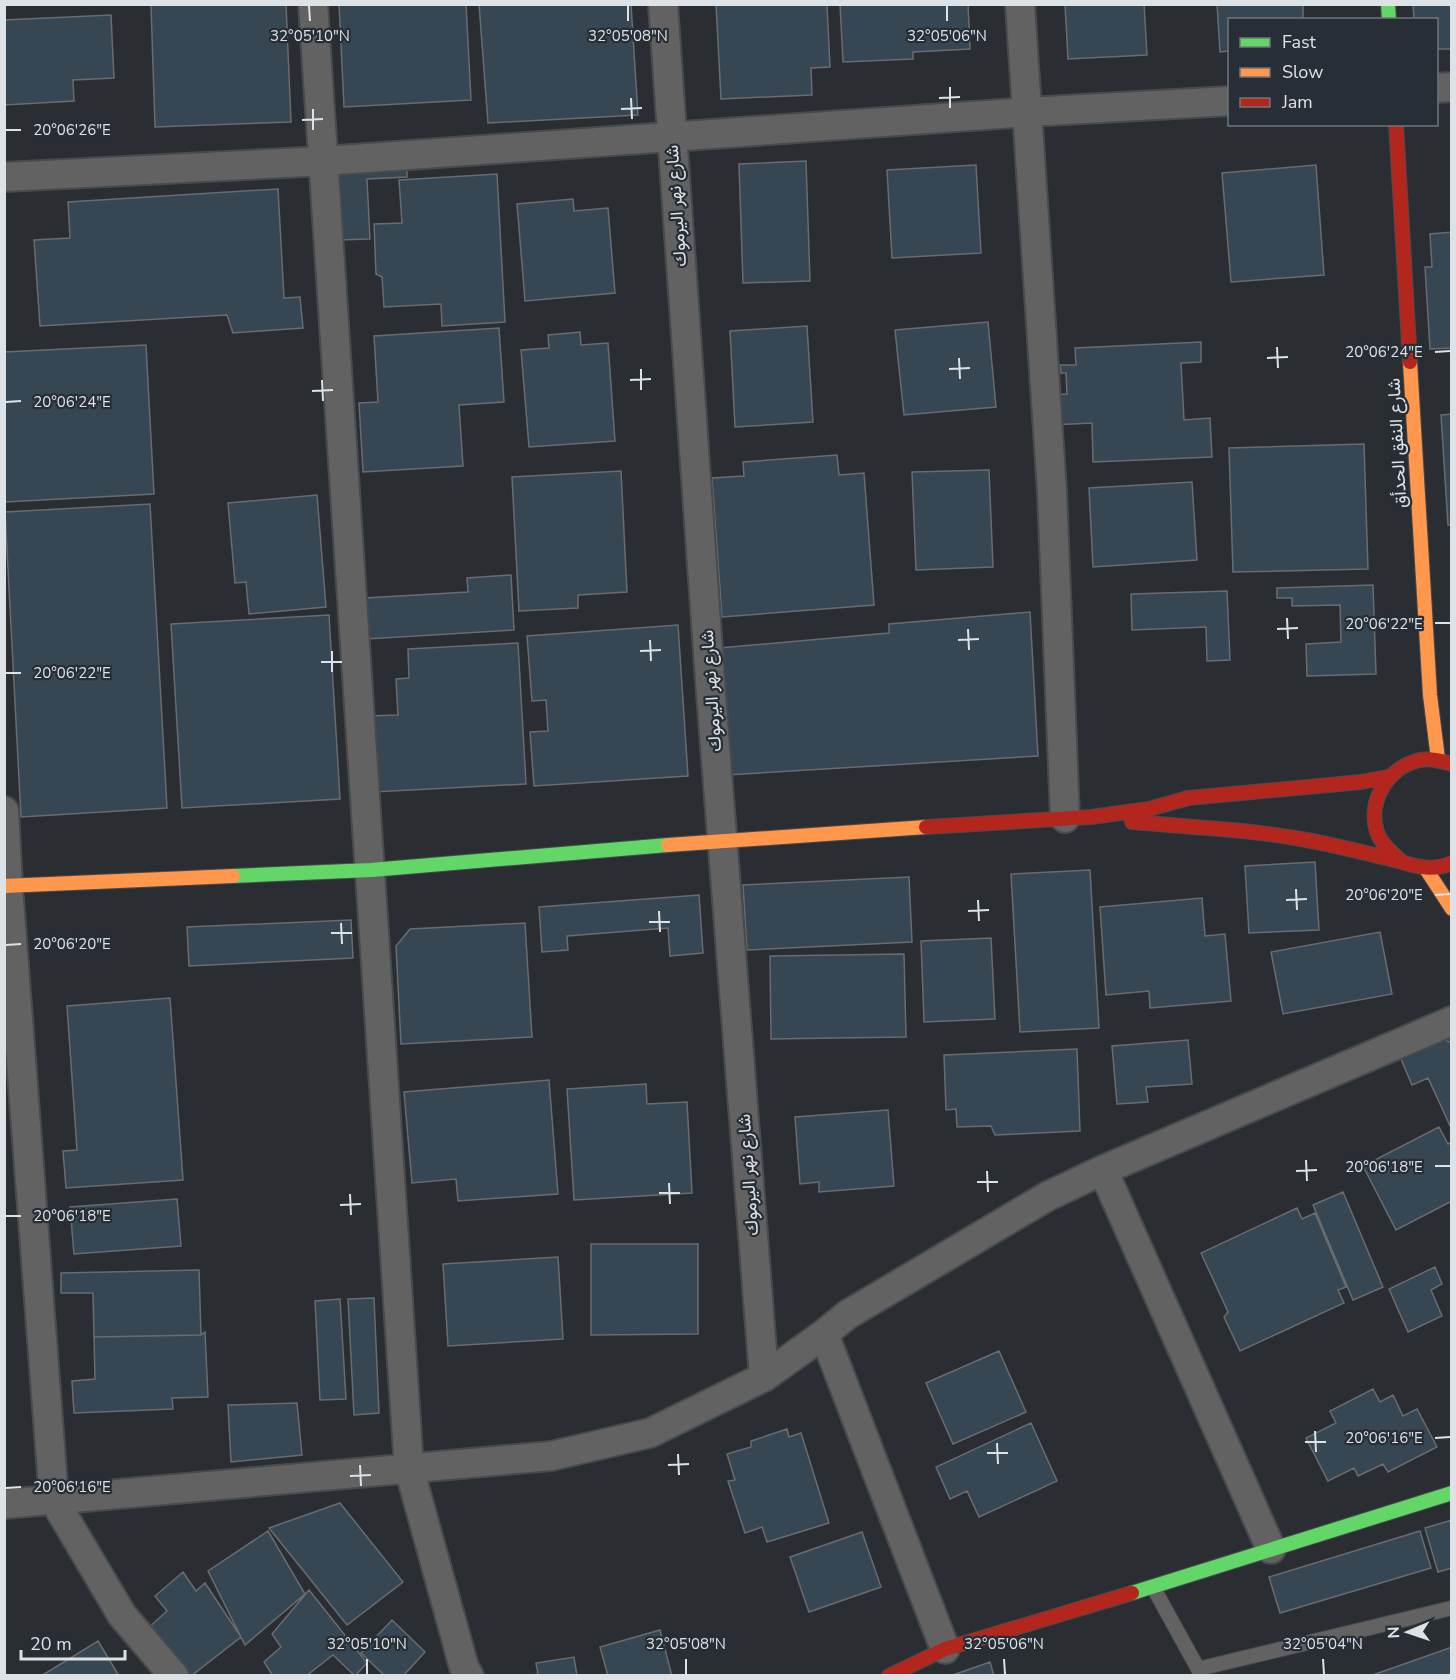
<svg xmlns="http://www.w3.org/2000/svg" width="1456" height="1680" font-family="'Nunito Sans',Vazirmatn,sans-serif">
<rect width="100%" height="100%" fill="#2a2e32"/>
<path fill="#364753" stroke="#696c6f" stroke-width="1.5" d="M286 4 291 122 155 127 151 5Z
M339 4H466L471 100 344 107Z
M479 4H631L638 115 488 123Z
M716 4 827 5 830 67 811 68 812 95 721 99Z
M840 4H968L970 49 913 52V59L843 62Z
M1065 4H1144L1147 55 1068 59Z
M1217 4H1303V20H1230V51L1220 52Z
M1413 4H1452V49H1436V20H1414Z
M111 15 114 78 73 80 74 101 4 105V20Z
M806 161 810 281 743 283 739 164Z
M407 164V177L367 179 370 239 336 240 332 168Z
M976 165 981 253 892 258 887 170Z
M1316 165 1324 275 1231 282 1222 173Z
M497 174 505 322 442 326 441 304 384 307 382 277 376 274 374 224 402 223 399 180Z
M278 189 284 298 300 297 303 328 233 333 227 315 40 326 34 240 70 238 68 202Z
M573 199 574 211 608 208 615 293 525 301 517 204Z
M1452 232V348L1430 349 1425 267H1432L1430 234Z
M988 322 996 407 904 415 895 330Z
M807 326 813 422 735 427 730 331Z
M499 328 504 402 459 405 463 466 363 472 359 403 378 402 374 336Z
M580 332 581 345 608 343 615 441 529 447 521 350 549 348 548 335Z
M1201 342V362L1181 363 1184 420 1210 418 1212 457 1093 462 1092 423 1052 425 1051 395 1067 394 1066 373H1061L1060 365H1076L1075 348Z
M146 345 154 494 5 502 4 352Z
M1452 414V525H1448L1441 415Z
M1364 444 1368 569 1233 572 1229 448Z
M837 455 839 475 864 473 874 605 722 617 712 478 744 476 743 462Z
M989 470 993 567 916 570 912 472Z
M621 471 627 592 578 595V608L519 611 512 477Z
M1192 482 1197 560 1093 567 1089 488Z
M317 495 326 607 249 614 246 582 235 583 228 503Z
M150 504 167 808 21 817 5 512Z
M511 575 514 630 367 639 365 598 468 592 467 578Z
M1373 585 1376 674 1307 676 1306 644 1341 642 1340 605 1292 606V598H1277V588Z
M1227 591 1230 660 1207 661 1206 627 1132 630 1131 594Z
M1030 612 1038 756 727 775 719 648 889 633V624Z
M329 615 340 799 182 808 171 624Z
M678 625 688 776 534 786 530 732 548 731 546 700 532 701 527 636Z
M518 643 526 784 373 792 368 716 398 715 396 679 409 678 408 649Z
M1315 862 1319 930 1249 933 1245 866Z
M1090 870 1099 1028 1020 1032 1011 874Z
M909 877 912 942 747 950 743 885Z
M699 895 703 953 670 956 668 928 567 936 568 950 542 952 539 907Z
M1202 898 1205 936 1225 934 1231 1001 1150 1008 1149 991 1106 995 1100 907Z
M351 920 353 958 189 966 187 927Z
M525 923 532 1037 401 1044 396 946 410 929Z
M1380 932 1392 994 1283 1014 1271 952Z
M991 938 995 1019 924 1022 921 941Z
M904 954 906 1037 771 1039 770 956Z
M170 998 183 1180 66 1188 63 1151 77 1150 67 1006Z
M1435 1035 1452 1043V1130L1428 1078 1412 1085 1398 1052Z
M1188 1040 1192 1084 1146 1087 1148 1102 1117 1104 1112 1046Z
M1077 1049 1080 1131 995 1135 991 1126 957 1127 956 1109 946 1110 944 1055Z
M549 1080 558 1194 458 1201 456 1179 412 1183 404 1092Z
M646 1084 647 1104 687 1102 692 1193 574 1200 567 1089Z
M888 1110 894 1186 819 1192V1182L800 1184 795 1117Z
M1439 1127 1448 1144 1452 1142V1201L1396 1230 1363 1166Z
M1343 1192 1383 1287 1353 1300 1313 1205Z
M177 1199 181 1246 74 1254 70 1207Z
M1297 1208 1302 1219 1315 1213 1346 1287 1338 1290 1344 1303 1240 1351 1224 1317 1228 1312 1201 1253Z
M591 1244H698V1334L591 1335Z
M558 1257 563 1339 448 1346 443 1264Z
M1435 1267 1442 1284 1431 1290 1442 1316 1408 1332 1389 1289Z
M199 1270 201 1335 94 1337 93 1293H61V1273Z
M374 1298 379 1413 354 1415 348 1299Z
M340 1299 346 1399 320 1400 315 1301Z
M205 1332 208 1397 172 1398 173 1409 74 1413 72 1381 95 1379 94 1337 201 1335Z
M999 1351 1026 1412 953 1444 926 1383Z
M1373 1389 1380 1402 1393 1395 1403 1416 1417 1409 1437 1447 1388 1472 1383 1464 1358 1476 1354 1468 1328 1481 1306 1438 1336 1423 1330 1411Z
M297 1403 302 1455 231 1462 228 1405Z
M1031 1423 1057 1481 979 1517 967 1491 950 1499 936 1467Z
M787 1429 789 1437 801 1433 829 1523 767 1542 762 1527 745 1533 728 1481 735 1480 727 1454 751 1447V1441Z
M340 1503 403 1582 347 1625 269 1528Z
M1452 1520V1568L1438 1572 1425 1528Z
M268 1531 305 1594 245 1645 208 1571Z
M1420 1531 1431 1568 1280 1613 1269 1577Z
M862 1532 881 1587 809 1612 790 1557Z
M183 1572 196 1591 205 1583 241 1637 191 1676H181L147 1629 167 1611 155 1596Z
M309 1590 367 1663 355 1676 333 1655 306 1676H273L264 1662 281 1647 272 1634Z
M392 1620 425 1652 403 1676H385L361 1653Z
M660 1630 672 1676H608L600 1647Z
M98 1641 119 1676H41Z
M1452 1647V1676H1370Z
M574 1657 577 1676H529L538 1674 536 1663Z
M990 1662 994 1676H950Z"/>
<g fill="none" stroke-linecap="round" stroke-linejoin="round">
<defs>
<path id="lane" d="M1153 1587 1202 1676
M1198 1669 1452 1608"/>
<path id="street" d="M313 4 409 1468 464 1667 469 1676
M663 4 711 694 764 1377
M1020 4 1052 492 1065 818
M1436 88 1452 87
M4 177 324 161 1028 112 1230 101
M4 811 8 886 54 1500 122 1615 174 1676
M1103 1170 1271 1549
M824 1334 945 1649
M4 1504 551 1456 650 1433 764 1377 824 1334 847 1315 1048 1196 1103 1170 1452 1021"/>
<path id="fast" d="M1388 4 1389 20
M233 876 371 870 668 845
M1132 1593 1452 1493"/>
<path id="slow" d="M1410 362 1430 695 1438 759
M668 845 926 827
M1426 869 1452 909
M4 886 233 876"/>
<path id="jam" d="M1396 124 1410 362
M1132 822C1188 827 1245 829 1301 839 1329 844 1358 851 1386 858 1410 863 1427 874 1452 863
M926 827 1091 817 1149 809 1188 798 1361 782 1388 777
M1401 861C1392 853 1381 844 1377 832 1367 801 1388 767 1420 760 1431 758 1441 761 1452 764
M889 1676 945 1649 1132 1593"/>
</defs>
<use href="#lane" stroke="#474b4e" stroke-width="16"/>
<use href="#street" stroke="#474b4e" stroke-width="32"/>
<use href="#fast" stroke="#474b4e" stroke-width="16"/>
<use href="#slow" stroke="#474b4e" stroke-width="16"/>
<use href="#jam" stroke="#474b4e" stroke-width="16"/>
<use href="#lane" stroke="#636262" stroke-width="14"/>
<use href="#street" stroke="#636262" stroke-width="28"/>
<use href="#fast" stroke="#63d668" stroke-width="14"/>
<use href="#slow" stroke="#ff974d" stroke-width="14"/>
<use href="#jam" stroke="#b3261e" stroke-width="14"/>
</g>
<path fill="none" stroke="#dde2e6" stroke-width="2" d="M309 6 310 21M628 6V21M947 6V21M950 87V108M631 98 632 119M939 98 960 97M313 109V130M621 109 642 108M302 120 323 119M6 130H21M1277 347 1278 368M1435 352 1450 351M959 358 960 379M1267 358 1288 357M641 369V390M949 369 970 368M322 380 323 401M630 380 651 379M312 391 333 390M6 402 21 401M1287 618 1288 639M1435 623H1450M968 629 969 650M1277 629 1298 628M650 640 651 661M958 640 979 639M332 651V672M640 651 661 650M321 662H342M6 673H21M1296 889 1297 910M1435 895 1450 894M978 900 979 921M1286 900 1307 899M659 911 660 932M968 911 989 910M649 922H670M341 923 342 944M331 933H352M6 945 21 944M1306 1160 1307 1181M1435 1166H1450M987 1171 988 1192M1296 1171 1317 1170M977 1182H998M669 1183 670 1204M659 1193H680M350 1194 351 1215M340 1205 361 1204M6 1216H21M1315 1431 1316 1452M1435 1438 1450 1437M1305 1442H1326M997 1443 998 1464M987 1453H1008M678 1454 679 1475M360 1465 361 1486M668 1465 689 1464M350 1476 371 1475M6 1488 21 1487M367 1659V1674M686 1659V1674M1004 1659 1005 1674M1323 1659 1324 1674"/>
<g text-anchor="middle" stroke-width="4.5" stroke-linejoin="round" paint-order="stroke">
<g font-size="18" fill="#dde2e6" stroke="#272e35">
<text transform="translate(676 206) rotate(-94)" y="6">شارع نهر اليرموك</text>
<text transform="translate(1397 443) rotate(-93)" y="6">شارع النفق الحدأق</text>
<text transform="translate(711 691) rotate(-94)" y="6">شارع نهر اليرموك</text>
<text transform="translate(748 1175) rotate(-94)" y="6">شارع نهر اليرموك</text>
</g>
</g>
<g font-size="15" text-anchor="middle" fill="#dde2e6" stroke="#272e35" stroke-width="4.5" stroke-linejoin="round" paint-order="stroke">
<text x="310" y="41">32°05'10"N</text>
<text x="628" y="41">32°05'08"N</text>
<text x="947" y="41">32°05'06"N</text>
<text x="72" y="135">20°06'26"E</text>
<text x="1384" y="357">20°06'24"E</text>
<text x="72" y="407">20°06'24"E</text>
<text x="1384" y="629">20°06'22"E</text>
<text x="72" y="678">20°06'22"E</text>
<text x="1384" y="900">20°06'20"E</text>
<text x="72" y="949">20°06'20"E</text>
<text x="1384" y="1172">20°06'18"E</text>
<text x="72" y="1221">20°06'18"E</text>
<text x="1384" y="1443">20°06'16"E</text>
<text x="72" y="1492">20°06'16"E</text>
<text x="367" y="1649">32°05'10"N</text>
<text x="686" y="1649">32°05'08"N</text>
<text x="1004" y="1649">32°05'06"N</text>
<text x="1323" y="1649">32°05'04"N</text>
</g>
<rect width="1456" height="1680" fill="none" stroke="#dde2e6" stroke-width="12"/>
<rect x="1228" y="18" width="210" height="108" fill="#272e35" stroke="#70767c" stroke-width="1.5"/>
<rect x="1240" y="38" width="30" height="9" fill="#63d668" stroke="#70767c" stroke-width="1.5"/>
<text x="1282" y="48" font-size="18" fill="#dde2e6">Fast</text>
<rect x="1240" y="68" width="30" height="9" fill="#ff974d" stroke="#70767c" stroke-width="1.5"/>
<text x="1282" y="78" font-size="18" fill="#dde2e6">Slow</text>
<rect x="1240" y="98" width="30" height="9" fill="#b3261e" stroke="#70767c" stroke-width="1.5"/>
<text x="1282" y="108" font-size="18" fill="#dde2e6">Jam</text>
<g transform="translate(1408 1632) rotate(268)" stroke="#272e35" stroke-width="4.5" paint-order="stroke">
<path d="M0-4.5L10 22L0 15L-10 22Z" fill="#dde2e6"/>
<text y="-9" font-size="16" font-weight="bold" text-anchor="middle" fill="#dde2e6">N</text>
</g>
<path d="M21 1650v9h104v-9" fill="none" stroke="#dde2e6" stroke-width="3"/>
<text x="30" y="1650" font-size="18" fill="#dde2e6" stroke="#272e35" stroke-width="4.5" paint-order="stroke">20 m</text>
</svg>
